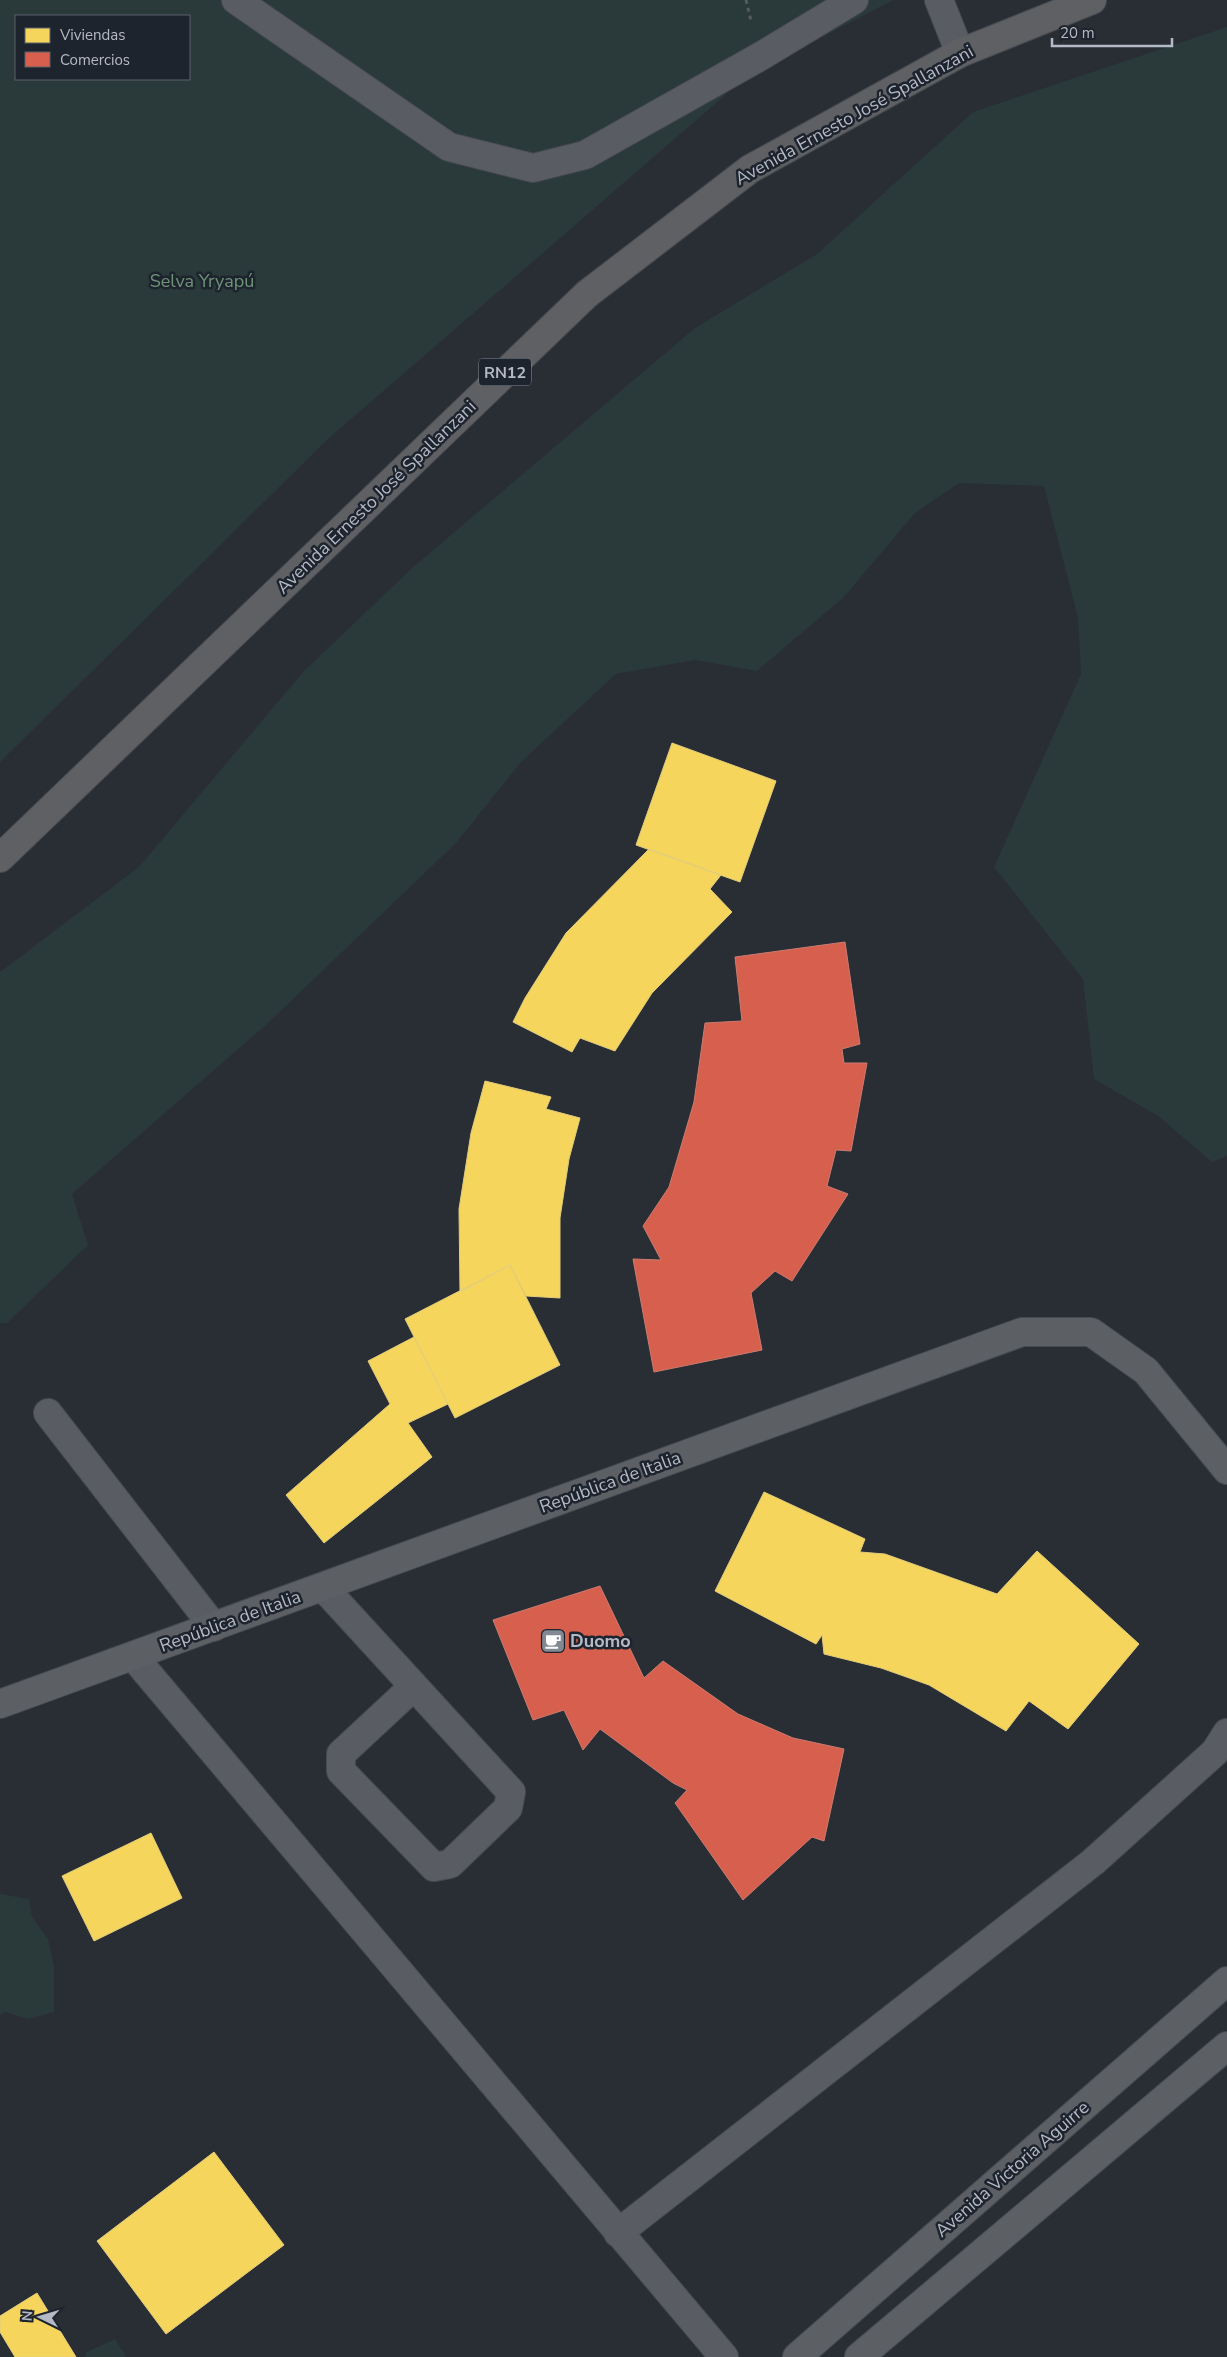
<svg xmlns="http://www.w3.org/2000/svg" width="1227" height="2357" font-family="'Nunito Sans',sans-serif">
<rect width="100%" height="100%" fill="#292e34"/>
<path fill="#2a393a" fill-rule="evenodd" d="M0 0H893L745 78 328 439 0 762ZM16 16H189V79H16Z
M1227 27V1156L1212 1162 1158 1116 1094 1079 1083 979 994 867 1081 674 1078 618 1044 486 959 483 915 513 844 597 757 671 695 660 616 674 521 762 456 843 267 1024 72 1194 88 1245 7 1323H0V972L139 867 303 672 412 568 695 328 817 254 973 112Z
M0 1894 29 1899 32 1917 48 1939 54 1965V2012L28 2019 5 2012 0 2015Z
M115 2339 126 2357H84L87 2352Z"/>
<path fill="#f6d55c" stroke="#e2cd7c" d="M672 743 776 781 740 882 636 845Z
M649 849 721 875 710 889 732 912 652 993 615 1051 580 1038 572 1052 513 1022 525 998 566 933Z
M485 1081 551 1097 546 1109 580 1118 569 1159 560 1218V1298L526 1296 510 1265 460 1292 459 1209 471 1133Z
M510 1265 560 1365 455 1418 405 1319Z
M414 1337 448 1404 408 1423 432 1457 324 1543 286 1495 390 1404 368 1361Z
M764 1492 865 1539 860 1552 885 1554 997 1594 1037 1551 1139 1644 1068 1729 1029 1701 1006 1731 929 1685 881 1668 824 1654 822 1635 816 1644 715 1591Z
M151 1833 182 1898 94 1941 62 1876Z
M214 2152 284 2245 166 2334 97 2241Z
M37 2293 76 2357H15L0 2332V2316Z"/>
<path fill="#d6604d" stroke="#cc7b71" d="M845 942 860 1044 842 1049 844 1063H867L851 1151 836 1150 827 1186 848 1194 792 1281 775 1271 751 1293 762 1350 654 1372 633 1259 661 1260 643 1226 669 1187 694 1102 705 1023 742 1021 735 957Z
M600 1586 644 1678 663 1661 738 1714 793 1738 844 1749 824 1841 812 1837 743 1900 675 1803 687 1790 673 1783 600 1729 583 1750 564 1710 533 1720 493 1620Z"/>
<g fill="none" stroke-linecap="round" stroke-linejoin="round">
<defs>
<path id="minor" d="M236 0 449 147 533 168 585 155 761 56 854 0
M939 0 960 53
M48 1413 214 1627
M323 1587 511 1792 508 1808 450 1864 434 1867 341 1771V1754L413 1687
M133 1656 724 2357
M618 2233 1093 1862 1215 1752 1227 1733"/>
<path id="major" d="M0 1704 1022 1332H1091L1146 1371 1227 1470
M797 2357 1227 1981
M859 2357 1227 2046"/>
<path id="highway" d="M0 858 587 294 750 169 960 53 1092 0"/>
</defs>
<use href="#minor" stroke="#474a4f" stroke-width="30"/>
<use href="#major" stroke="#474a51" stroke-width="30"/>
<use href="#highway" stroke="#464a50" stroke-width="30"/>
<path stroke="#575b60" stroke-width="3" stroke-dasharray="4 4" stroke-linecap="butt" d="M746 0 751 21"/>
<use href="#minor" stroke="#595c63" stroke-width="28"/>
<use href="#major" stroke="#5c5f64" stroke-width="28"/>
<use href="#highway" stroke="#5e6063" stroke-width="28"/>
</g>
<defs>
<symbol id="cafe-square" viewBox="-11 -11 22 22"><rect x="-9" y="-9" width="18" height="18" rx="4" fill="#838992" stroke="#1e242e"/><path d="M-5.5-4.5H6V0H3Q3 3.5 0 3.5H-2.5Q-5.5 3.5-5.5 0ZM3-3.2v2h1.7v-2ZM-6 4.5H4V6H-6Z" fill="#fff"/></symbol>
</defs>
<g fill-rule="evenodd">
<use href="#cafe-square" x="539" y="1627" width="28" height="28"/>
</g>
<g text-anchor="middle" stroke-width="5" stroke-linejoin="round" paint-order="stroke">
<rect fill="#1e242e" stroke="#878d98" stroke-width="1" x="479" y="358.5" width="52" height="27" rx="4"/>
<g font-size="16" font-weight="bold" fill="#b4bac5">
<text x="505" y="378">RN12</text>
</g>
<g font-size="18" fill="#b4bac5" stroke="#1e242e">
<text transform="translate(854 115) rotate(-29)" y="6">Avenida Ernesto José Spallanzani</text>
<text transform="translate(376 497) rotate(-44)" y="6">Avenida Ernesto José Spallanzani</text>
<text transform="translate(610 1482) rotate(-20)" y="6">República de Italia</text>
<text transform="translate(230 1621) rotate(-20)" y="6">República de Italia</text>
<text transform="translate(1012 2169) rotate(-41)" y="6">Avenida Victoria Aguirre</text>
</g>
<g font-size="18" fill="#6e9377" stroke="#1e242e">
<text x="202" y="287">Selva Yryapú</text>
</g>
<g font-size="18" font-weight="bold" fill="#b4bac5" stroke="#1e242e" text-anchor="start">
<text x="570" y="1647">Duomo</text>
</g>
</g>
<rect x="15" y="15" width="175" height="65" fill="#1e242e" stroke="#5a606a"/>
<rect x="25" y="28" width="25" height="15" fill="#f6d55c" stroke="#5a606a"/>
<text x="60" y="40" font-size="15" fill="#b4bac5">Viviendas</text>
<rect x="25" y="52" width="25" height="15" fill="#d6604d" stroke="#5a606a"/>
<text x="60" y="65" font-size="15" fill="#b4bac5">Comercios</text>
<g transform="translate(40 2317) rotate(275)" stroke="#1e242e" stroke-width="4" paint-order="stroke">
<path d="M0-4L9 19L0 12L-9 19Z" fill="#b4bac5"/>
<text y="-8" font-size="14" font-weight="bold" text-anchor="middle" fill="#b4bac5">N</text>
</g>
<path d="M1052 38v8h120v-8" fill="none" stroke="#b4bac5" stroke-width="2.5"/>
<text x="1060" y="38" font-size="15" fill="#b4bac5" stroke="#1e242e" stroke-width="4" paint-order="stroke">20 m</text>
</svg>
